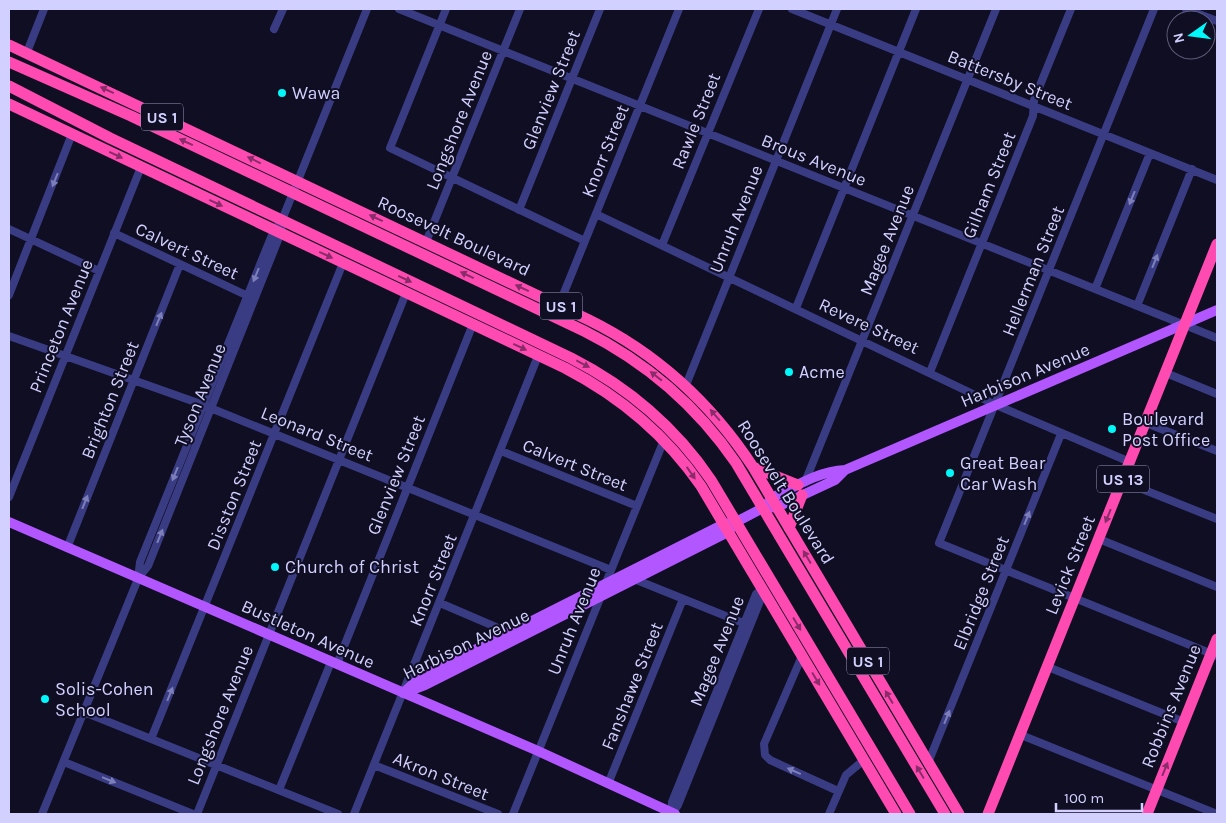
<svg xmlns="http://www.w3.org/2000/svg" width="1226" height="823" font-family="Karla,sans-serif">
<rect width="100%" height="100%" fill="#100e23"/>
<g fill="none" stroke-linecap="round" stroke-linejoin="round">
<path stroke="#393c82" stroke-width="8" d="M399 9 1217 338
M446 9 390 148 585 241
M792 9 1217 180
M1154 9 939 543 1217 656
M1186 9 1217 21
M274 29 283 9
M27 52 44 9
M519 210 600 9
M596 214 996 405 1130 462
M9 229 99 271
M114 233 248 296
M426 242 520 9
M662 245 759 9
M1095 289 1150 153
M9 295 72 134
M559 305 679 9
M1137 306 1192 169
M796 308 916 9
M9 336 198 403 611 570
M930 372 1033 116 1034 100 1071 9
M1166 373 1217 394
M686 385 837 9
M1146 423 1217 451
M501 451 637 506
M1122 481 1217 519
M805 482 996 9
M9 497 141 167
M1099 539 1217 587
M67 548 180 264
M139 577 148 566 282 230
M634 579 748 625
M605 585 664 440
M440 603 510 633
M802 656 764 744 765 755 770 760 838 791
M337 664 473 324
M1048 667 1184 722
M84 712 338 814
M1021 735 1217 814
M151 739 343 263
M64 762 193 814
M928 763 1061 434
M374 765 498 814
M608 784 683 599
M279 790 331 662
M672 813 678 805 760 601 762 589
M42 814 138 579 140 562 274 230 282 220 367 9
M197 814 406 293
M354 814 538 356
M513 814 601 596
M671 814 672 802 756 594 762 589
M829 814 846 775 864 760"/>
<path stroke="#b257ff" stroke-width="10" d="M767 504 772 498C794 487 819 471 845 470
M9 522 538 751 675 814
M409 691 425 685 728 532 732 527
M403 693 421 677 724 524 736 522 763 508 777 507 835 480 845 470 1217 310"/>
<path stroke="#ff4bb1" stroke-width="11" d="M9 45 589 320C658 354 711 403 753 467L959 814
M9 62 131 116 584 331C646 362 697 406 736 463L945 814
M9 86 110 138 571 358C628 387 675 427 711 480L910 814
M9 104 565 368C621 397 666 435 701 486L896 814
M753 467 798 485
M789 528 802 495
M988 814 1217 244
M1147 814 1217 639"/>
</g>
<defs><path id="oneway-solid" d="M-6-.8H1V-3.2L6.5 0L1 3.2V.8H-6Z" transform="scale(1.25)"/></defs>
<g fill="#882c6a">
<use href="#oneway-solid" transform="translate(107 90) rotate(-155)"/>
<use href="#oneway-solid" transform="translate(186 142) rotate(-155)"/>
<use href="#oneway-solid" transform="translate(116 155) rotate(25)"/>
<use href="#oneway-solid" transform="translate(254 160) rotate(-154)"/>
<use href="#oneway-solid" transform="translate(216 203) rotate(25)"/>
<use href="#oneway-solid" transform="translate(376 218) rotate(-155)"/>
<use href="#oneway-solid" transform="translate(326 255) rotate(25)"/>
<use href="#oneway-solid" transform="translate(467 275) rotate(-155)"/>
<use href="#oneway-solid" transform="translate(405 279) rotate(25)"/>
<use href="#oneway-solid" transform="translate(522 288) rotate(-155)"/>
<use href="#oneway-solid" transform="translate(520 347) rotate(25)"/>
<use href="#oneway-solid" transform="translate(583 364) rotate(28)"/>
<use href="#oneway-solid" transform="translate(656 376) rotate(-142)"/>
<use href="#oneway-solid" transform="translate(715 415) rotate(-131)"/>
<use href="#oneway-solid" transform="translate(691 473) rotate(55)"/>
<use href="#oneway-solid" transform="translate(1108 516) rotate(112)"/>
<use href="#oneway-solid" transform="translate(807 557) rotate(-121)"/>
<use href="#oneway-solid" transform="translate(797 624) rotate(59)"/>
<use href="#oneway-solid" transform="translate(816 679) rotate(59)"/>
<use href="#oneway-solid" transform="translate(889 697) rotate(-121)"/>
<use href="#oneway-solid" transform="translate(1165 769) rotate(-68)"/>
<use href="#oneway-solid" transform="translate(920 772) rotate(-121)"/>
</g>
<g fill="#7d7fba">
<use href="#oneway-solid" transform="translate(55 180) rotate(112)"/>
<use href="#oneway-solid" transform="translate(1132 198) rotate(112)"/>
<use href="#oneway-solid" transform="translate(1155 261) rotate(-68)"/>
<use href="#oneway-solid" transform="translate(256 275) rotate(112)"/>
<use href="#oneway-solid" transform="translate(159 319) rotate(-68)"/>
<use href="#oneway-solid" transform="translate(175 474) rotate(112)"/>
<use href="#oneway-solid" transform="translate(85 502) rotate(-68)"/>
<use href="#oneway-solid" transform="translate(1027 518) rotate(-68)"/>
<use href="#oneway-solid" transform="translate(160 536) rotate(-68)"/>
<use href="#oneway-solid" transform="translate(170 694) rotate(-68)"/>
<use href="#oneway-solid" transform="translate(947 717) rotate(-68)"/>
<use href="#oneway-solid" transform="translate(794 771) rotate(-156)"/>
<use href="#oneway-solid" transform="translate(109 780) rotate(22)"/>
</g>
<g fill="#00f8fb" stroke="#100e23" stroke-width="2">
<circle cx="282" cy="93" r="5"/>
<circle cx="789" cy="372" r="5"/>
<circle cx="1112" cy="429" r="5"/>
<circle cx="950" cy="473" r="5"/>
<circle cx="275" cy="567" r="5"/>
<circle cx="45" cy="699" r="5"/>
</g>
<g text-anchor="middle" stroke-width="4" stroke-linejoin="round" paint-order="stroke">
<g fill="#100e23" stroke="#9796bd" stroke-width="1">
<rect x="141" y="103.5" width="42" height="27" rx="4"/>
<rect x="540" y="292.5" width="42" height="27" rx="4"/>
<rect x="1097" y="465.5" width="52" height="27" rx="4"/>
<rect x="847" y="647.5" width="42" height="27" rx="4"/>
</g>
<g font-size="16" font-weight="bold" fill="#d1d0ff">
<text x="162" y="123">US 1</text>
<text x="561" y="312">US 1</text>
<text x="1123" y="485">US 13</text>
<text x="868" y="667">US 1</text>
</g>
<g font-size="18" fill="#d1d0ff" stroke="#100e23">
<text transform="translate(1010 80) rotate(22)" y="6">Battersby Street</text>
<text transform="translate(551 90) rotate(-68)" y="6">Glenview Street</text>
<text transform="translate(459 120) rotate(-68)" y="6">Longshore Avenue</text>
<text transform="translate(696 121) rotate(-68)" y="6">Rawle Street</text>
<text transform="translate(605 151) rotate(-68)" y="6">Knorr Street</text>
<text transform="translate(814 160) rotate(22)" y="6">Brous Avenue</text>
<text transform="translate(989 185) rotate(-68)" y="6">Gilham Street</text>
<text transform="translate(736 219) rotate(-68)" y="6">Unruh Avenue</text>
<text transform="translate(454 236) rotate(25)" y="6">Roosevelt Boulevard</text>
<text transform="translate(887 240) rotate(-68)" y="6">Magee Avenue</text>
<text transform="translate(187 251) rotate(25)" y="6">Calvert Street</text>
<text transform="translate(1033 271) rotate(-68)" y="6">Hellerman Street</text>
<text transform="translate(61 326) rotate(-68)" y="6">Princeton Avenue</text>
<text transform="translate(869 326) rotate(25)" y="6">Revere Street</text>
<text transform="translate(1025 375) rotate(-23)" y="6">Harbison Avenue</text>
<text transform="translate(200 395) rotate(-68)" y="6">Tyson Avenue</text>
<text transform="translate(110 400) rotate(-68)" y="6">Brighton Street</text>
<text transform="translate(317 434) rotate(22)" y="6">Leonard Street</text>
<text transform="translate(575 465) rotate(22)" y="6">Calvert Street</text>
<text transform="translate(396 475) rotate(-68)" y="6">Glenview Street</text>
<text transform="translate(786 492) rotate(58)" y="6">Roosevelt Boulevard</text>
<text transform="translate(234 495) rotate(-68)" y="6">Disston Street</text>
<text transform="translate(1070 565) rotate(-68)" y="6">Levick Street</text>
<text transform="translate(433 580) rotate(-68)" y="6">Knorr Street</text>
<text transform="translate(981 593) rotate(-68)" y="6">Elbridge Street</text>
<text transform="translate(574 621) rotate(-68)" y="6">Unruh Avenue</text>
<text transform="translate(308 634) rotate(24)" y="6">Bustleton Avenue</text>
<text transform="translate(466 644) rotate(-26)" y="6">Harbison Avenue</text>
<text transform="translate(717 651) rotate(-68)" y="6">Magee Avenue</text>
<text transform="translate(632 686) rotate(-68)" y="6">Fanshawe Street</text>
<text transform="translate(1171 706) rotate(-68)" y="6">Robbins Avenue</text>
<text transform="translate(220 715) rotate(-68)" y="6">Longshore Avenue</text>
<text transform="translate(441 776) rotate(22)" y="6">Akron Street</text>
</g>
<g font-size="18" fill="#d1d0ff" stroke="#100e23" text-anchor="start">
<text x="292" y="99">Wawa</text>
<text x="799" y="378">Acme</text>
<text x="1122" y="425">Boulevard<tspan x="1122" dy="21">Post Office</tspan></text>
<text x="960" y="469">Great Bear<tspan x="960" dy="21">Car Wash</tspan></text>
<text x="285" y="573">Church of Christ</text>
<text x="55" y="695">Solis-Cohen<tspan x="55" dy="21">School</tspan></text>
</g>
</g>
<rect width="1226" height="823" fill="none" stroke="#d1d0ff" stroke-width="20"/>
<g transform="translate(1191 35) rotate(256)"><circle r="24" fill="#100e23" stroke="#5d5c7b"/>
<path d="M0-4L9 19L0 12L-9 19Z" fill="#00f8fb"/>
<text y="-8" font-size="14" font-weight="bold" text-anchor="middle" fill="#d1d0ff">N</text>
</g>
<path d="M1056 803v8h86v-8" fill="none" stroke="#d1d0ff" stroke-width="2.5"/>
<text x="1064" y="803" font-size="15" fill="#d1d0ff" stroke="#100e23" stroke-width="4" paint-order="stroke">100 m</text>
</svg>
